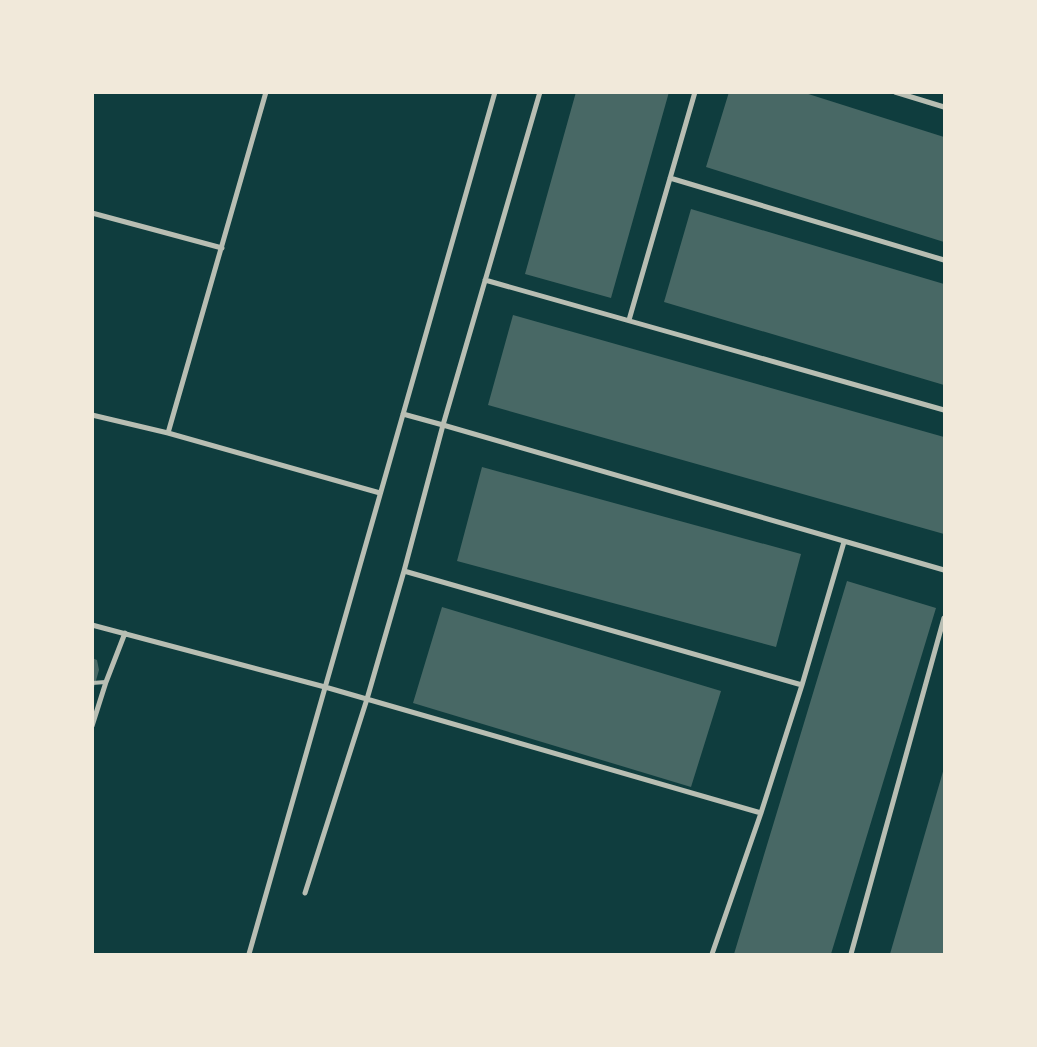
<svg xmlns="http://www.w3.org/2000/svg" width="1037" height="1047" font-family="'Open Sans',sans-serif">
<rect width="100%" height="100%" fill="#0f3d3e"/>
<path fill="#486865" d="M576 92H669L611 298 525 274Z
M729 92H802L944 137V242L706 167Z
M691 209 944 284V385L664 302Z
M513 315 944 437V534L488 405Z
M482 467 801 554 776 647 457 561Z
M847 581 936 608 831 954H734Z
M442 607 721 691 691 787 413 703Z
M92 658 97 660 99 670 93 691Z
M944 768V954H890Z"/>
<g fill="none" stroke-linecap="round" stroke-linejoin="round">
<path stroke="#b8beb3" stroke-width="4" d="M92 683 106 682"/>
<path stroke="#b8beb3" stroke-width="5" d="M895 92 944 107
M670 178 944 260
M92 213 222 248
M485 280 944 410
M629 320 695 92
M403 414 443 425 944 570
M92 415 168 433 380 493
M168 433 266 92
M404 571 802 685
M92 625 325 687 761 813
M92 726 106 682 125 633
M305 893 367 699 404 571 443 425 540 92
M249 954 495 92
M712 954 761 813 802 685 844 542
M851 954 944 618"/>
</g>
<rect width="1037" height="1047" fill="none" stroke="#f1e9da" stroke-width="188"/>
</svg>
